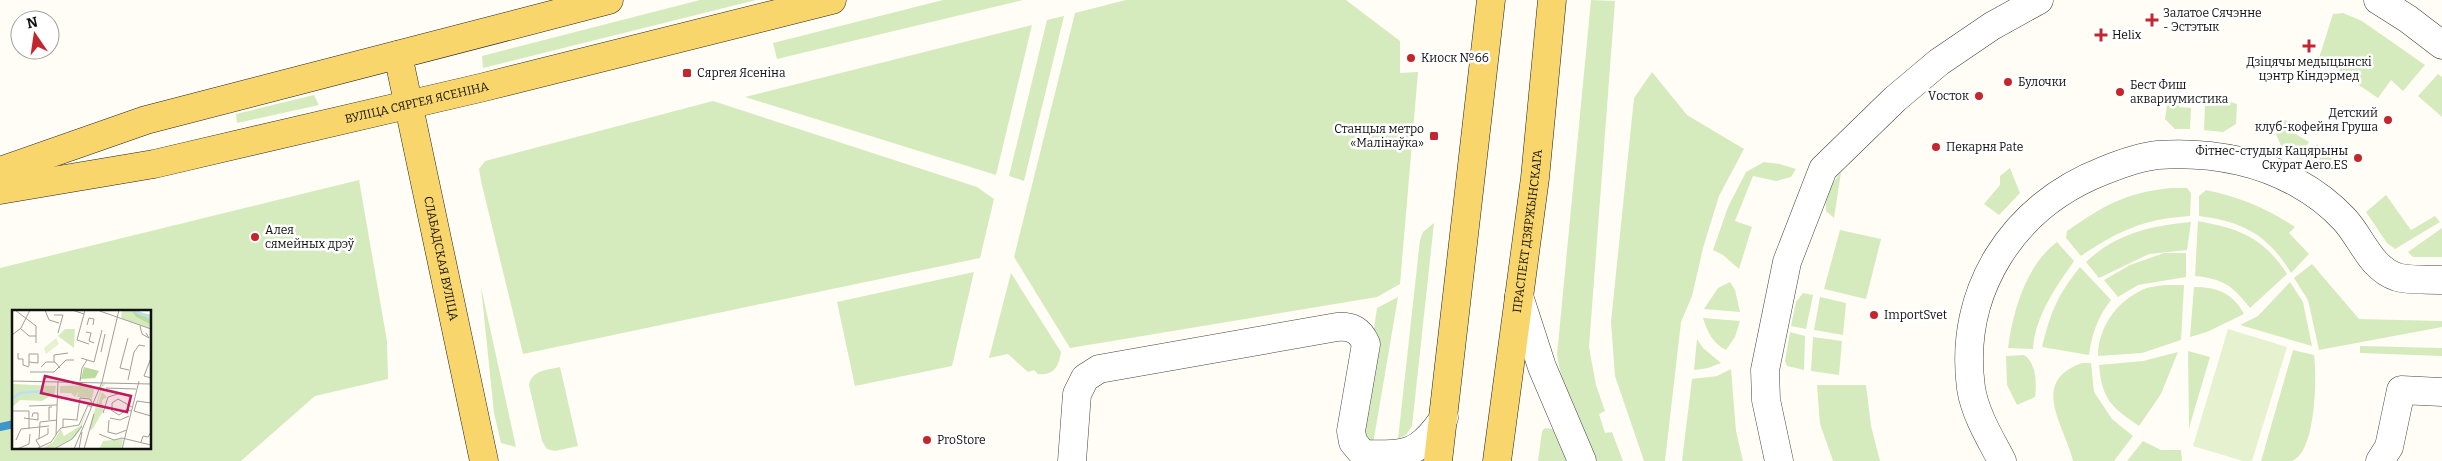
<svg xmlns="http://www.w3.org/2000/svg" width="2442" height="461" font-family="Bitter,serif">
<rect width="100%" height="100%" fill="#fffdf5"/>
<path fill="#d5ebbd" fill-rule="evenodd" d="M700 0H756L483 68 482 56Z
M943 0H1023L777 59 773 43Z
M1126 0H1346L1400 41V73L1418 72 1400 284 1377 297 1070 348 1014 257 1075 13Z
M1591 0 1615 1 1589 347 1596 385 1605 411 1599 414 1605 433 1612 432 1623 461H1593L1562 381 1557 355Z
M2343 13 2362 21 2425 65 2403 91 2391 80 2378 98 2319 58 2333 14Z
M1064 16 1024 181 1009 176 1047 20Z
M1032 25 996 175 745 97Z
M1652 72 1687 115 1744 149 1719 196 1703 248 1692 296 1681 322 1665 461H1644L1615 376 1611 322 1634 98Z
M2438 74 2442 77V117L2418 96Z
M314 95 319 105 237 123 236 114Z
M2179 97V107L2191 108 2190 129H2175L2165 119 2168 99Z
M2219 98 2237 104 2236 124 2223 132 2204 130 2205 106 2218 105Z
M713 101 977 187 994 199 980 258 523 354 481 181 479 169 485 161Z
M2285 120 2298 126 2294 133 2309 142 2299 157 2282 148 2276 134Z
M2317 144 2329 155 2335 148 2344 155 2332 169 2322 172 2306 161Z
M1764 162 1780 164 1796 169 1791 177 1776 181 1753 176 1735 221 1752 227 1739 269 1723 255 1713 250 1728 207 1746 172Z
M2010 168 2020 193 1999 215 1984 204 2000 185V176Z
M1841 172 1834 218 1826 211 1825 194Z
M359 180 387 341 388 379 315 396 241 461H0V268ZM14 311H150V447H14Z
M2171 188H2187L2191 193 2190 216C2145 219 2119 230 2081 256L2066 238 2067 231C2105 205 2124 193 2171 188Z
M2206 190C2239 197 2267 208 2295 227L2289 233 2309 254 2291 273C2267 234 2243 222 2199 216V196Z
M2386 195 2411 230 2435 216 2440 222 2395 249 2387 243 2366 212Z
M2198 221C2240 229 2263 237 2287 274L2250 308C2233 286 2224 279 2195 276Z
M2191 222 2187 250 2149 254 2099 278 2086 262C2117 233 2150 226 2191 222Z
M1434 223 1412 426 1406 435 1398 439 1420 240 1423 232Z
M2442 228V257H2413L2408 252Z
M1840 230 1881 239 1866 299 1824 289Z
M2057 242 2074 261C2056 287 2035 316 2033 349L2008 348C2013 311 2026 265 2057 242Z
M2164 253H2186V277L2138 285 2118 297 2104 280 2130 265Z
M2312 264 2359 319 2442 321V327L2319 350 2308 300 2294 278Z
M2080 267 2111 300C2097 318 2092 334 2089 355L2042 347C2051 311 2057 296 2080 267Z
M974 272 952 366 855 386 837 302Z
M1011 273 1061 352C1059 366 1054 376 1038 374L1034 370 1028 372 1008 354 989 358Z
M1730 282 1735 290 1740 312 1704 309 1718 288Z
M2290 282 2303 302 2312 346 2240 325 2258 316Z
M2165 285H2184L2181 340 2142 353 2098 356C2098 328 2116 302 2142 290 2148 287 2157 286 2165 285Z
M481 287 516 447 501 443 494 413Z
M2194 287C2217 287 2233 293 2244 314L2207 332 2190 337Z
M1803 293 1813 295 1806 329 1791 326 1796 302Z
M1398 297 1373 444 1359 429 1377 308Z
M1820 297 1846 303 1843 335 1814 330Z
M1703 318 1740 321 1735 337 1726 350C1713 344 1707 331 1703 318Z
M1790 332 1805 336 1804 370 1787 366 1785 361Z
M1813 337 1842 341 1839 375 1811 371Z
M1697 339 1703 348 1721 363 1708 368 1694 370Z
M2360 346 2442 348V356L2360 353Z
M2293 350 2314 355C2317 377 2316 452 2292 461 2284 461 2269 461 2261 461Z
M2188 351 2210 357 2189 428Z
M2178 352 2161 394 2139 426C2111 407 2102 399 2099 365L2143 361Z
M2024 355C2036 362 2037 384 2035 397L2017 405 2007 385 2006 356Z
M2082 363H2091L2094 392 2112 419 2133 436 2114 461H2073C2064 424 2029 382 2082 363Z
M560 367 578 446 555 451 547 449 542 441 529 385C532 370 547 370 560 367Z
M1731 369 1736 431 1743 461H1682L1692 379 1717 376Z
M1817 385H1866L1871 426 1880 461H1833L1820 424Z
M1545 428 1553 429 1567 461H1538L1542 431Z
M2143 441 2161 450H2181L2182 461H2127Z"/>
<path fill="#e6f2cf" d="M2228 329 2287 347 2252 461H2243L2193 446Z"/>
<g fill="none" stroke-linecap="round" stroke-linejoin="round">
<path stroke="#3f96cf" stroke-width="8" d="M0 427 14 424"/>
<defs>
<path id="minor" d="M2378 0 2408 19 2442 45
M1519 296 1542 367 1582 461
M1072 461 1077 394 1085 378 1099 369 1337 327C1352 326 1360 330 1366 344L1351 431 1353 442 1363 454C1408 455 1418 455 1444 418
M1779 461 1766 400 1765 370 1787 262 1823 169 1895 99 1939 62 1992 26 2039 0
M2002 461C1990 438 1975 414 1971 388 1958 291 2013 206 2103 171 2120 164 2139 157 2158 155 2185 153 2213 155 2240 161 2279 170 2317 190 2344 219 2362 238 2370 268 2397 277 2410 281 2428 279 2442 280
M2380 461 2389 447 2401 390 2442 392"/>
<g id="major">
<path id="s1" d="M398 55 484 461"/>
<path d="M0 171 146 120 609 0"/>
<path id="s2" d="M0 190 154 164 480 88 832 0"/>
<path d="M1438 461 1491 0"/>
<path id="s3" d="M1497 461 1535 178 1552 0"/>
</g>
</defs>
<use href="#minor" stroke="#444" stroke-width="29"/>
<use href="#major" stroke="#222" stroke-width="29"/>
<use href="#minor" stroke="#fff" stroke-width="28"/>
<use href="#major" stroke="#f9d66b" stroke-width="28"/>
</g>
<g fill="#c4262e" stroke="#fff" stroke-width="2">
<path d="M2149.5 12.5h5v5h5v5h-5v5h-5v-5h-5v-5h5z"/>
<path d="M2098.5 27.5h5v5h5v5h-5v5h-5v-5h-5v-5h5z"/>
<path d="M2306.5 38.5h5v5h5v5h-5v5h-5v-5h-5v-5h5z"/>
<circle cx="1411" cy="58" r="5"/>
<rect x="682" y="68" width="10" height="10" rx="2.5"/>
<circle cx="2008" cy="82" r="5"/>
<circle cx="2120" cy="92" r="5"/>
<circle cx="1979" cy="96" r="5"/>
<circle cx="2388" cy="120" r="5"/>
<rect x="1429" y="131" width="10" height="10" rx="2.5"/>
<circle cx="1936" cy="147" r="5"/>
<circle cx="2358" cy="158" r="5"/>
<circle cx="255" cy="237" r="5"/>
<circle cx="1874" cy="315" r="5"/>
<circle cx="927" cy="440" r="5"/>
</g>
<g text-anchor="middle" stroke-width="5" stroke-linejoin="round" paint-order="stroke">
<g font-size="12" fill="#111" stroke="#fff" text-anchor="start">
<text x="2163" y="17">Залатое Сячэнне<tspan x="2163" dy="14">- Эстэтык</tspan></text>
<text x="2112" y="39">Helix</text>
<text x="1421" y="62">Киоск №66</text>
<text x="2309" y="66" text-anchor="middle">Дзіцячы медыцынскі<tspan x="2309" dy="14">цэнтр Кіндэрмед</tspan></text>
<text x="697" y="77">Сяргея Ясеніна</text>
<text x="2018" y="86">Булочки</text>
<text x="2130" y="89">Бест Фиш<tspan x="2130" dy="14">аквариумистика</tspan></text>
<text x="1969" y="100" text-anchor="end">Vосток</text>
<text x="2378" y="117" text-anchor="end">Детский<tspan x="2378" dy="14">клуб-кофейня Груша</tspan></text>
<text x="1424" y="133" text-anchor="end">Станцыя метро<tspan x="1424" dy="14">«Малінаўка»</tspan></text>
<text x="1946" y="151">Пекарня Pate</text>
<text x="2348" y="155" text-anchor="end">Фітнес-студыя Кацярыны<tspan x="2348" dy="14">Скурат Aero.ES</tspan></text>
<text x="265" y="234">Алея<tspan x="265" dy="14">сямейных дрэў</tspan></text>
<text x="1884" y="319">ImportSvet</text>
<text x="937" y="444">ProStore</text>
</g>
<g font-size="12" fill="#111" stroke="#fff">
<text dy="4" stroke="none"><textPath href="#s2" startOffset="426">ВУЛІЦА СЯРГЕЯ ЯСЕНІНА</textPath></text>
<text dy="4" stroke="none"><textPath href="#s3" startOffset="232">ПРАСПЕКТ ДЗЯРЖЫНСКАГА</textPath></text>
<text dy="4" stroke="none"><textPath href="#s1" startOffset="208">СЛАБАДСКАЯ ВУЛІЦА</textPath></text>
</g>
</g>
<g transform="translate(12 310)">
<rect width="139" height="139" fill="#fffdf5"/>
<path d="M110 0H119L124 7 139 15V19L109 8ZM53 19H63L62 38 46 26ZM94 73 90 78 86 92V95L90 82 95 87 90 90 91 101 80 120 77 119 85 92 90 74ZM0 74 44 76 43 83 30 91 8 90 0 97ZM78 75 82 80 79 93V88L65 87 67 81 63 87 59 83H48V76ZM77 95 68 120 63 127 40 139H30L41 132 49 119 52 126 68 116ZM111 129 109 139H87L91 131Z" fill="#d5ebbd"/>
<path d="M119 0 139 5V15L124 7ZM72 57 87 61 83 68 69 69Z" fill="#b9dc9c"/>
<path d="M44 28 47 34 34 44 32 38Z" fill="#e6f2cf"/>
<path fill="none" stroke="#b9e0f7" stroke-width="2.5" d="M121 0 139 8M0 89 8 83 32 81"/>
<path fill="none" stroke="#a09f9a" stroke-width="1" d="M3 0 24 16V33M33 0 37 10 47 13M60 0 72 4 73 0M85 0 139 19M72 4 65 30 77 34M42 5H51L46 23M75 15 77 8 82 9 81 15M128 16 130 24 137 28 134 23M8 18 17 26H24M74 22 79 23 77 31 82 33M0 25 9 18 18 0M116 28 108 58 117 60M89 42 93 24M6 43V49H11V55L17 57M69 48 82 52 90 20M139 48 132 66 139 68M17 56V44H26V53L17 52M29 57 34 52H43M48 58 42 51V45L56 43M18 62H42L54 50H62M116 70 122 42 127 35 133 36M0 71 139 74M68 71 70 58 75 50M94 78 124 79M139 93 125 91 122 101 139 106M17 96 45 95M100 99V93L106 89 120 97M99 100 107 105 114 100 119 101M0 101H17V119M91 103 96 87 109 83M12 108 26 110V103H21L20 107M98 108 108 110 117 106M65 109 68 88 78 89 80 93M37 110V97H40M97 110 96 122 104 124 115 120M51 118V109L66 110M44 124 49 118 67 115 76 95 79 97M87 124 102 130 110 128 139 135M27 129 28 112 45 110M4 130 9 119 37 116M129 132 131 126 136 127 139 122M28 137 24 130 36 124V118M5 139 17 134 18 124M24 139 39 132 44 125 46 71M42 139 60 129 70 116M62 139 90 72 107 0M67 139 70 122M72 139 82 104M110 139 127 71"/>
<path fill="#c2185b" fill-opacity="0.15" stroke="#c2185b" stroke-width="2.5" d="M33 66 119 86 115 102 29 83Z"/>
<rect width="139" height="139" fill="none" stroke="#111" stroke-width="2.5"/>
</g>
<g transform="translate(35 35) rotate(347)"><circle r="24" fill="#ffffff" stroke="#a0a0a0"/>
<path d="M0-4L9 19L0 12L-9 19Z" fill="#c4262e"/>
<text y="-8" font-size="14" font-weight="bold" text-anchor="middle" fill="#111111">N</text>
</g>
</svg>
